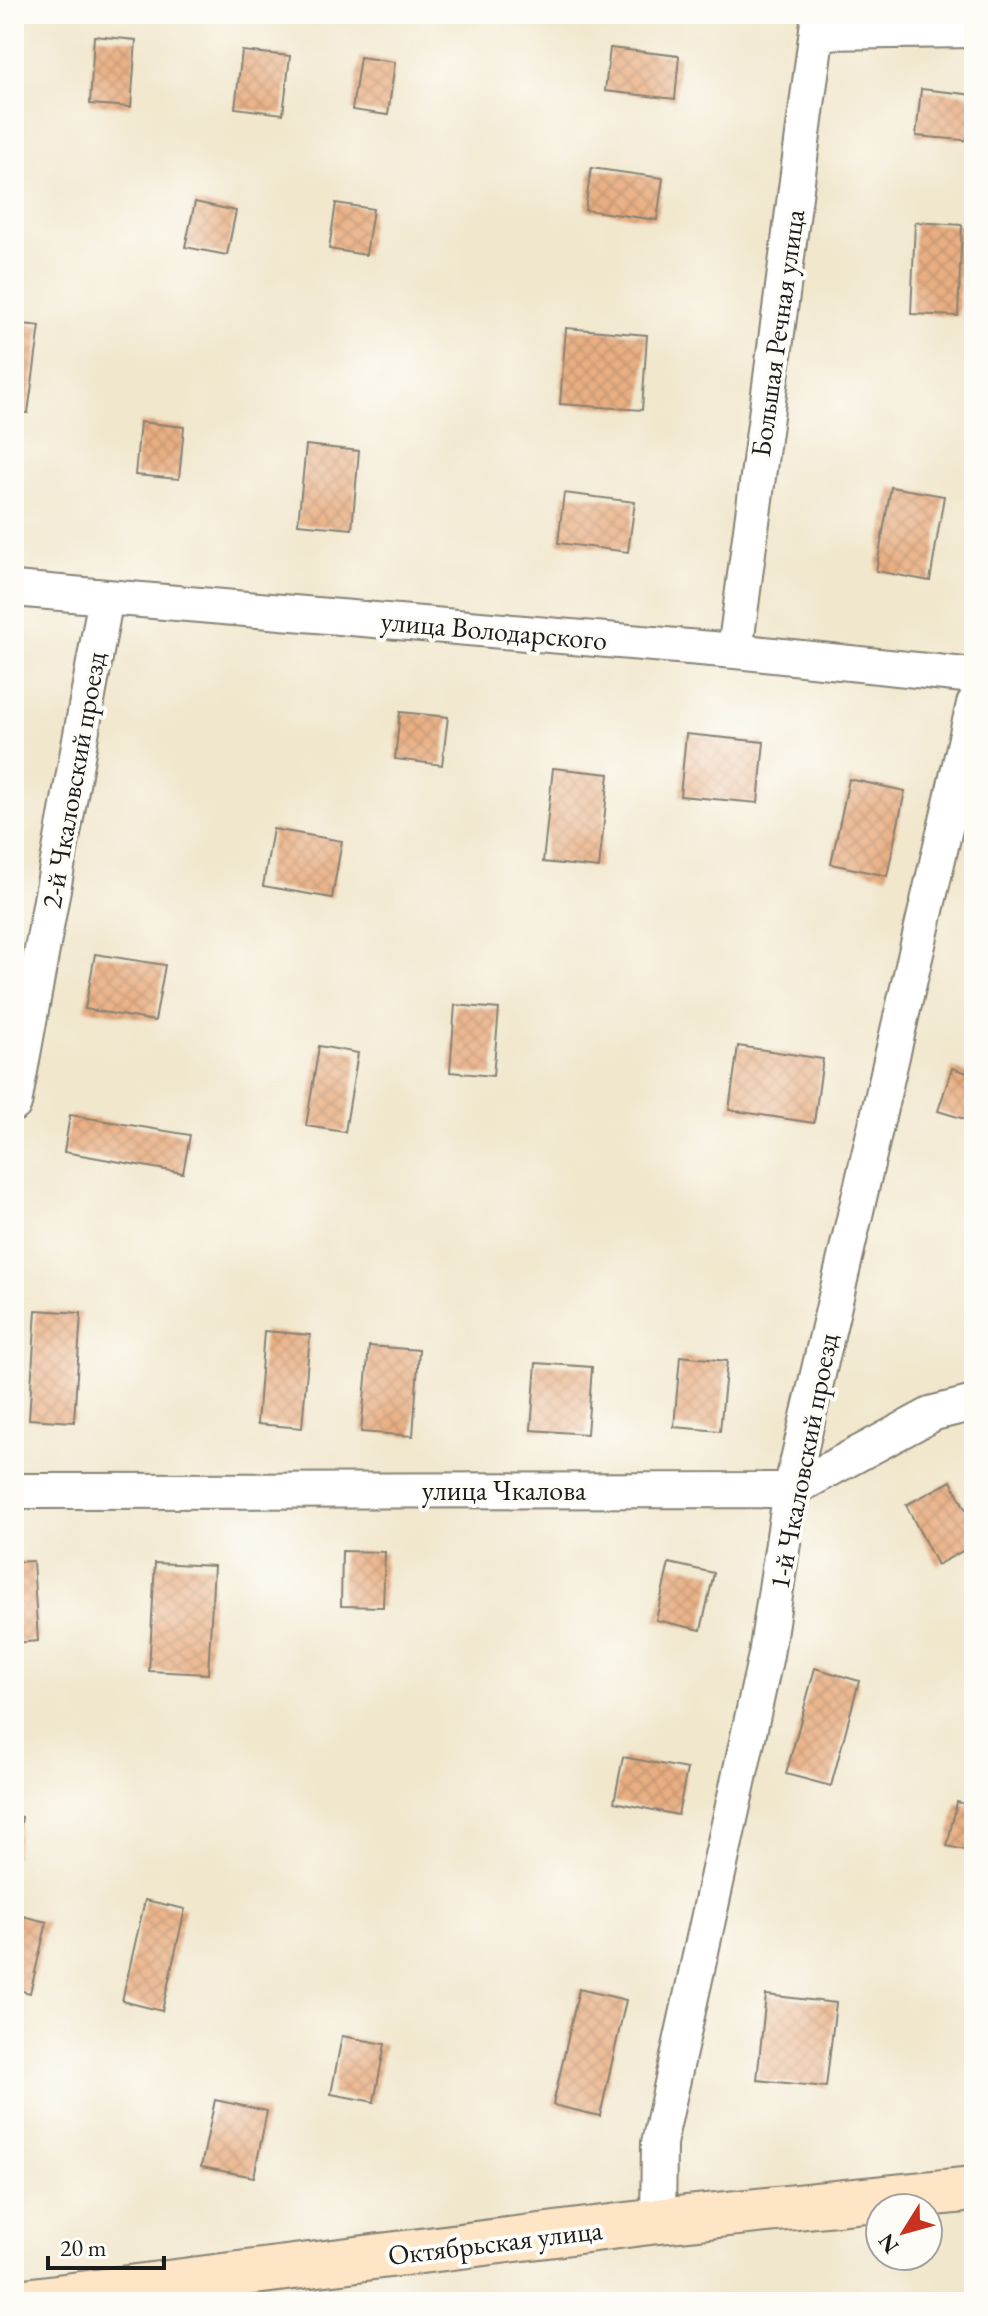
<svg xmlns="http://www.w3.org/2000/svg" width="988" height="2316" font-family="'EB Garamond',serif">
<defs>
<pattern id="building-cross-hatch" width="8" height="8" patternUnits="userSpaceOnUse" patternTransform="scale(2)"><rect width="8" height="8" fill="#e9af83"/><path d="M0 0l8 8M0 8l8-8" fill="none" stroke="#c79671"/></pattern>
</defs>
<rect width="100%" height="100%" fill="#fdfcf7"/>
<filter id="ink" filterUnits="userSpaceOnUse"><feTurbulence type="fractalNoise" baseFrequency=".0125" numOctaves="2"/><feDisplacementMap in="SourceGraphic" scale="16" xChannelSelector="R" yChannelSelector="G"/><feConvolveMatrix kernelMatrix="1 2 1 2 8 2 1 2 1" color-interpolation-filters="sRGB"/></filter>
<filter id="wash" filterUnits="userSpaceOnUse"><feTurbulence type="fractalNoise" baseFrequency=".006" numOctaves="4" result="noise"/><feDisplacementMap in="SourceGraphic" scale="32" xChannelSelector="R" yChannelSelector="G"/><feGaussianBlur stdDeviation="1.8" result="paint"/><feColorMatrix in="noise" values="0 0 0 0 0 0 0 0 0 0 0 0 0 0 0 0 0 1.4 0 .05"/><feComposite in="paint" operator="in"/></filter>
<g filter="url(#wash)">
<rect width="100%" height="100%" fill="#f1e7cd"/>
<g id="blocks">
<path fill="url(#building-cross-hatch)" d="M94 36 136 40 131 107 90 104Z
M610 48 679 56 675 99 605 91Z
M242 51 290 56 283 114 235 108Z
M360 57 395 62 388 115 352 110Z
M921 89 974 95V141L916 136Z
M591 168 663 178 657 220 585 210Z
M195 202 236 211 227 255 185 247Z
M336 203 373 209 366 255 329 249Z
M915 222 962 225 958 316 911 314Z
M14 323 40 326 28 413 14 412Z
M566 328 647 335 642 410 560 404Z
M140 422 184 427 179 479 135 475Z
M306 445 359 451 352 529 298 524Z
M891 487 944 496 930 581 876 571Z
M564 493 635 502 628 552 558 543Z
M400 712 448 717 442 765 395 759Z
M686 734 764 742 758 803 680 796Z
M553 768 609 774 599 868 543 862Z
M849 779 905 791 887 876 831 864Z
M273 829 342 841 332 898 263 886Z
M95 954 165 965 155 1021 85 1009Z
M455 1005 499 1009 493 1076 450 1072Z
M319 1046 358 1053 345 1132 306 1126Z
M738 1046 823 1059 814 1123 729 1110Z
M952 1068 974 1075V1122L938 1111Z
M70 1115 190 1135 183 1173 64 1152Z
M36 1310 81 1313 74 1422 29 1419Z
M264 1331 310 1335 302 1428 257 1424Z
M369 1346 419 1350 413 1436 361 1432Z
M680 1356 727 1361 720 1431 674 1427Z
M536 1363 592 1367 587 1434 531 1430Z
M951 1481 974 1526V1545L937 1565 906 1505Z
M342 1551 385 1552 383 1607 341 1606Z
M33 1561 38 1641 14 1643V1562Z
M155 1563 214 1566 208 1674 149 1671Z
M669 1563 714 1573 701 1630 656 1620Z
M815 1668 859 1681 831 1786 786 1774Z
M623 1757 687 1769 678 1815 614 1802Z
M957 1802 974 1806V1852L947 1846Z
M14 1815 22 1817 16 1856H14Z
M145 1900 185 1909 162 2011 122 2001Z
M14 1914 47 1922 30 1993 14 1989Z
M579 1989 626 2000 600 2116 553 2105Z
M766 1995 836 2003 826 2087 757 2080Z
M342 2036 385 2044 374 2102 331 2094Z
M215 2100 267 2111 254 2177 201 2167Z"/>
</g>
</g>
<g filter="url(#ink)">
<use href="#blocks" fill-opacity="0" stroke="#868274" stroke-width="2"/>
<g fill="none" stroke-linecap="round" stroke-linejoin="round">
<defs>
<path id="street" d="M817 32 974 30
M14 589 735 651 974 676
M735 651 819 14
M14 1104 106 597
M14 1491 791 1490 934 1413 974 1403
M658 2221 659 2143 766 1655 791 1490 974 704"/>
<path id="secondary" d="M17 2302 658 2221 974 2189"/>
</defs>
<use href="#street" stroke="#868274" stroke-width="38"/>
<use href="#secondary" stroke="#868274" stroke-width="48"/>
<use href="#street" stroke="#fff" stroke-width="34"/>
<use href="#secondary" stroke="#fde5c5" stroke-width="44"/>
</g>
</g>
<g text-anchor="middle" stroke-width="8" stroke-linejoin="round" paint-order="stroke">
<g font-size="28" fill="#1c1c1c" stroke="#fdfcf7">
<text transform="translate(777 333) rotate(-82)" y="10">Большая Речная улица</text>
<text transform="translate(494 630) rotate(5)" y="10">улица Володарского</text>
<text transform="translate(73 780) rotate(-80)" y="10">2-й Чкаловский проезд</text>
<text transform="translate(803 1461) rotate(-79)" y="10">1-й Чкаловский проезд</text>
<text x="504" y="1500">улица Чкалова</text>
<text transform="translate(495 2242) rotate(-7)" y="10">Октябрьская улица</text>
</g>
</g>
<rect width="988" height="2316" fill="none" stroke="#fdfcf7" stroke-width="48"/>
<g transform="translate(904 2232) rotate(233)"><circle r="38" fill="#fdfcf7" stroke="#a3a29f" stroke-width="2"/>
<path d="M0-6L14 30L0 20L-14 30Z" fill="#c8321e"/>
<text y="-12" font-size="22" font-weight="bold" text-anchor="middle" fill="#1c1c1c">N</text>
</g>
<path d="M48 2256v12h116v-12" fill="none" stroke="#1c1c1c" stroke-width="4"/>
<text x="60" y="2256" font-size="24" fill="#1c1c1c" stroke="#fdfcf7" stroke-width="6" paint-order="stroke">20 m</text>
</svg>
